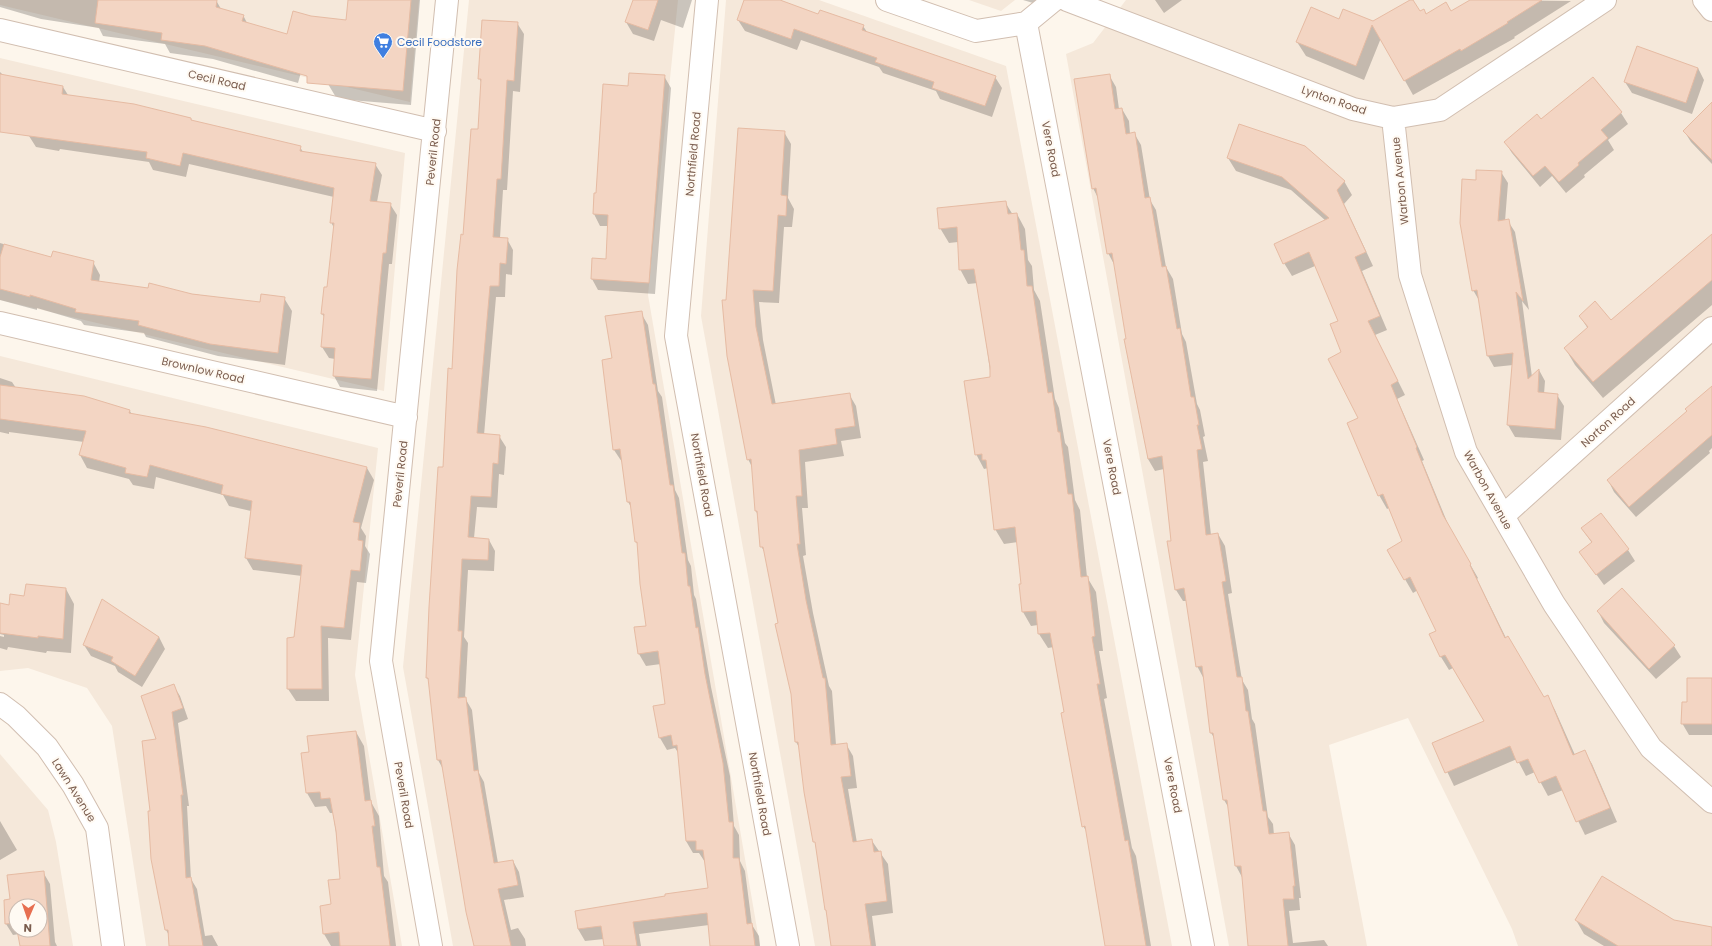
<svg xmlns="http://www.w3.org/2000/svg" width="1712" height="946" font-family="Poppins,sans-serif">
<rect width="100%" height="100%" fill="#fdf6ec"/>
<path fill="#f5e8da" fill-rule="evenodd" d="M0 0H419L410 102 0 5Z
M469 0H678L648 295 760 946H453L403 667Z
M726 0H819L1006 66 1172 946H815L701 316Z
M969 0H1015L1001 11Z
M1126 0H1712V946H1518L1512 929 1408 718 1329 745 1367 946H1229L1066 54 1093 43Z
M0 58 405 153 384 391 0 300Z
M0 356 378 448 355 675 402 946H146L112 726 87 688 28 668 0 671Z
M0 754 48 810 56 842 73 946H0ZM16 906H40V930H16Z"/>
<path fill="#0003" fill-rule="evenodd" d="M0 0H202L217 2 221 9 243 15 247 23 307 51 298 83 213 59 170 53 165 44 103 36 99 28 41 19 0 7Z
M354 0H420L411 105 337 99 328 84Z
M634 0H692L683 28 661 20 654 41 633 34 626 22Z
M746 0H776L819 16 863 26 867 32 995 77 1002 88 992 117 940 99 936 91 883 73 879 67 801 40 797 50 745 31 738 20Z
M1023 0H1045L1043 6Z
M1155 0H1182L1164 13Z
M1472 0 1571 1 1514 37 1515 38 1413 95 1381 38 1364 80 1306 56 1297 42 1340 20 1373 22 1419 13 1426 15 1451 12Z
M517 23 524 34 520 92 513 91 507 190H503L500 238 507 239 513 250 512 275 506 274 505 297H496L484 435 499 436 506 447 504 475 499 474 497 508 477 507 474 538 489 540 495 551 494 571 468 570 464 637 468 643 465 698 472 710 479 773 484 782 498 863 513 861 519 872 524 897 504 900 511 930 518 928 525 939 526 946H475L443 769 438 760 430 682 427 678 464 236 479 130 482 84 479 78Z
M1698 68 1704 80 1692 114 1632 93 1625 82Z
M0 72 4 76 63 87 68 95 191 118 192 122 300 147 303 152 375 164 382 175 377 202 390 204 397 215 392 264H389L377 391 340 387 334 376 335 359 329 358 322 347 325 318 322 314 328 288 334 228 331 222 334 197 189 164 186 177 153 170 149 162 60 149 59 151 36 147 29 136 13 133 0 120Z
M1109 75 1116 87 1119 109H1122L1129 121 1130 134 1134 133 1141 145 1150 200 1156 210 1166 267 1173 279 1182 334 1186 342 1197 404 1200 410 1205 436 1203 437 1208 461 1203 462 1211 535 1218 534 1225 546 1232 593 1228 594 1242 680 1248 690 1252 719 1255 724 1268 817 1273 824 1274 835 1288 833 1295 845 1301 898H1299L1300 910 1289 911 1293 943 1324 940 1328 946H1254L1243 879 1236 866 1230 810 1224 800 1215 739 1211 733 1204 679 1197 666 1187 601H1183L1176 590 1164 469 1155 471 1148 459 1115 266 1108 253 1099 200 1093 188Z
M664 76 671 88 655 294 598 290 592 279 607 260 609 226H600L594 214 595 194 597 195 629 87Z
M1593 79 1621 113 1628 124 1608 140 1614 150 1584 175 1585 177 1566 193 1552 176 1540 187 1512 153 1505 142 1541 121Z
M1712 103V164L1691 142 1684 131Z
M784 132 791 144 788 198 794 209 792 227H784L779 303 759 302 763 340 776 405 849 394 856 406 861 438 841 441 844 456 805 462 808 508H802L806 555 803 556 813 613 829 686 832 691 836 745 846 744 853 756 857 788 848 789 857 843 872 841 888 864 893 913 872 916 876 946H832L800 749 796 742 792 694 765 553 761 546 758 516 756 511 752 467 748 459 727 301Z
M1228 158 1344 181 1352 195 1344 204 1373 266 1362 271 1387 330 1375 335 1405 395 1397 399 1424 460 1422 461 1450 529 1478 578 1477 579 1506 638 1543 698 1547 696 1555 710 1575 755 1584 751 1592 764 1617 822 1585 835 1563 790 1548 796 1535 772 1526 776 1517 759 1454 786 1434 744 1485 722 1453 668 1449 670 1441 657 1430 635 1438 631 1418 590 1413 593 1388 550 1403 542 1389 508 1387 509 1379 495 1343 352 1339 322 1315 266 1292 276 1284 263 1326 221 1291 190 1236 171Z
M1501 172 1508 183 1505 221H1508L1515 232 1529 310 1522 301 1532 377 1539 370 1545 381 1544 394 1557 395 1564 406 1561 440 1515 437 1508 425 1513 365 1494 367 1488 356 1480 302 1473 290 1476 181Z
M1005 202 1013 215 1017 214 1025 229 1028 260 1032 266 1034 290 1040 301 1055 399 1059 408 1065 443 1068 447 1075 500 1080 510 1087 577 1096 592 1103 651H1099L1107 698 1104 699 1132 848 1136 856 1151 946H1106L1087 832 1083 826 1054 647 1048 648 1039 634 1038 625 1031 626 1023 612 1020 585H1022L1018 542 1004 544 995 529 988 468 984 469 976 454 991 378 978 283 968 284 960 269 958 242 949 243 940 228Z
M1712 235V305L1603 398 1575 365 1565 348 1588 329 1580 316 1611 321Z
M0 243 51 258 93 262 100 275 99 282 261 303 284 298 292 311 285 365 218 356 146 337 144 333 84 325 81 321 37 308V310L0 300Z
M641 313 648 325 658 391 662 397 675 490 679 498 688 560 691 566 694 595 696 599 711 687 730 776 734 826 739 835 740 861 745 871 752 925 759 936 760 946H711L709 925 639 934 641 946H605L604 939 585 941 578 929 576 912 709 889 705 862 699 853H693L686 841 679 754 675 748 667 750 660 738 666 705 661 664 646 666 639 654 635 628 647 626 638 545 636 542 631 507 628 502 622 462 614 450 613 359Z
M0 378 12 382 16 388 130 411 132 415 367 468 374 480 361 528 366 536 365 546 370 554 366 583 357 582 351 640 328 638 329 701H296L288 689 302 576 253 570 246 558 251 511 229 506 223 495 156 477 154 489 133 485 129 479 87 468 80 455 84 442 9 432V434L0 432Z
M1712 388V448L1709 451 1710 453 1636 517 1614 492 1608 480 1688 412Z
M1600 514 1628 550 1635 561 1604 585 1580 552 1592 543 1582 529Z
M66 589 74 604 71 653 47 651 46 653 8 647 7 650 0 648V636L4 637V635L0 634V604L10 606 25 597Z
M103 601 159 637 165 649 142 687 118 672 115 666 91 656 84 645Z
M1598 611 1674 646 1681 657 1656 679 1604 623Z
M1712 679V735H1689L1682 723 1688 703Z
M173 685 180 696 188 719 178 723 189 806H187L191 879 197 889 205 936 212 935 218 946H170V937L166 930 152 812 158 740Z
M356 732 364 746 371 802 379 816 384 876 388 882 396 946H331L324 934 342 873 333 813H330L326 806 315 807 307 793 310 753Z
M0 821 17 850 0 860Z
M43 872 50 884 55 942 57 946H21L19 934 13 935 6 924 11 900ZM16 906H40V930H16Z
M1576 920 1674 921 1712 928V946H1604L1584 934Z"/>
<path fill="#f3d5c3" stroke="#e6bba3" d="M98 0H217L216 7 244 15 242 21 287 34 293 11 311 16 346 20 348 0H411L403 91 307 83V76L205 46 161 40 162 33 95 23Z
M633 0H658L648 30 625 22Z
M744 0H780L818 14 820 10 864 25 862 30 996 76 985 106 932 88 934 82 875 62 877 58 794 29 791 39 737 20Z
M1410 0H1413L1420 11 1424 9 1426 14 1446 2 1451 11 1470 0H1542L1507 22 1508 23 1461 51 1460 49 1404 81 1372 25 1356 66 1296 42 1311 7 1339 19 1343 9 1373 21Z
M482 20 518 22 514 81 507 80 501 179H497L493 237 508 238 506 264 500 263 499 286H490L477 433 500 435 498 464 493 463 491 497 471 496 468 537 489 539 488 560 462 559 458 631H462L458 698 466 697 474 771 478 770 494 863 513 860 518 885 498 889 511 946H474L466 912 441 760H437L428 678H426L429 607 438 467H443L448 368 452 369 457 270 461 234 463 235 471 129H478L481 79H478Z
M1637 46 1698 68 1686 103 1624 82Z
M629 73 665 75 649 283 591 279 592 258 606 259 608 215 593 214 594 193H596L603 84 628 86Z
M0 74 63 86 62 94 134 104 191 118V120L301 146 300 151 376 163 370 201 391 203 386 253H383L371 379 333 376 335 348 321 347 324 314H321L324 287H327L334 223H330L334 188 183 153 180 166 146 158 147 152 0 132Z
M1110 74 1115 109 1122 108 1126 134 1135 132 1145 198 1150 197 1162 267 1166 266 1177 329 1180 328 1191 397H1194L1199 425H1197L1202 449 1197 450 1206 535 1218 533 1226 581 1222 582 1237 677H1242L1246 711H1248L1263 811H1266L1269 834 1289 832 1295 886H1293L1294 899H1283L1288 946H1248L1241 866H1235L1227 800H1223L1213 733H1210L1202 666 1196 667 1184 588 1175 590 1167 541H1171L1162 456 1148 459 1124 339H1126L1112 253 1107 254 1096 188 1092 189 1074 79Z
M1593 77 1622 112 1601 130 1608 138 1578 163 1579 165 1559 182 1545 166 1533 176 1504 142 1537 114 1541 119Z
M1712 102V160L1683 131Z
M1239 124 1305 146 1345 181 1337 190 1366 252 1355 257 1380 316 1368 321 1398 381 1391 385 1417 447 1416 448 1443 515 1471 564 1470 565 1505 638 1508 636 1544 697 1548 695 1573 755 1585 750 1610 808 1576 822 1556 776 1539 783 1528 759 1517 763 1510 746 1445 773 1432 743 1484 721 1445 655 1440 657 1429 634 1436 631 1410 577 1404 580 1387 550 1402 541 1383 494 1378 496 1347 423 1358 418 1328 359 1341 352 1330 324 1338 321 1309 252 1283 264 1274 244 1329 218 1282 177 1227 158Z
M738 128 785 131 781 195 787 196 786 216 778 215 773 291 753 290 756 327 772 404 850 393 855 426 835 429 837 444 799 450 802 496H796L800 544H797L806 600 823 678H825L831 745 847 743 851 776 841 777 853 842 872 839 874 852 881 851 887 901 865 904 871 946H831L826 910H825L815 842H813L804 792 798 742H795L791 694 775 624 778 623 763 547H760L757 511H755L751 459 747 460 727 356 722 300H726Z
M1476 170 1502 171 1498 221 1509 219 1523 301 1516 292 1528 379 1539 369 1538 392 1558 394 1555 429 1507 425 1513 353 1487 356 1477 290 1472 291 1460 223 1462 179 1476 180Z
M1006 201 1008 214 1017 213 1021 250H1024L1027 286H1032L1048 393 1052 392 1058 432H1060L1068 494H1072L1081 577 1088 576 1095 636 1092 637 1100 684H1097L1125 841 1128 840 1146 946H1105L1085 826 1082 827 1061 713 1064 712 1050 633 1038 634 1036 611 1022 612 1019 584H1021L1015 527 994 530 986 460H982V454L975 455 964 381 990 377V367L974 269 959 270 957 227 939 229 937 208Z
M1712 234V280L1593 382 1564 348 1588 327 1579 316 1595 301 1611 320Z
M4 244 51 257 53 251 94 261 91 280 148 288 149 283 192 294 260 302 261 294 285 297 278 353 210 344 138 325 139 321 75 312 76 309 30 295V297L0 289V257Z
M642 311 653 384H655L670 485H673L682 553H685L688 586H690L696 628 698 627 705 674 723 763 729 822H733V858H739L747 924 752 923 755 946H710L707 913 633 922 637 946H604L601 926 578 929 575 911 665 896V894L708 888 703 850H696V841H686L677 745 673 746 671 735 659 738 653 706 665 704 658 651 638 654 634 627 646 626 640 584 637 542H635L630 502H627L620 449 613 450 602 360 612 358 605 316Z
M0 385 84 396 130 410 129 413 206 427 367 467 353 522 360 523 358 540 363 541 360 571 351 570 344 628 321 626 322 689H287V638L294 637 302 565 245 558 252 501 221 494 223 485 150 465 147 477 125 473 126 468 79 455 86 431 0 419Z
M1712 386V435L1629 507 1607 480 1687 411 1685 409Z
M1601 513 1629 549 1596 575 1579 552 1592 542 1581 528Z
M26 584 66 588 63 639 38 636V638L0 633V603L9 605 10 594 24 596Z
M1622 588 1675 645 1649 669 1597 611Z
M102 599 159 637 135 676 111 661 113 657 83 645Z
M1687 678H1712V724H1681L1682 702H1687Z
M174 684 183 708 172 712 183 795H181L186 878 191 877 203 946H169L168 930H165L151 859 148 811H150L142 741 156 739 141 696Z
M356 731 365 801 371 800 375 826H372L377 867H380L390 946H340L339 932 323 934 320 906 331 904 328 880 340 879 336 831 330 798 321 799 320 792 306 793 301 753 309 752 307 736Z
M44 871 50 946H20L17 930H40V906H16V923L5 924 4 900 10 899 7 875Z
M1602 876 1674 920 1712 927V946H1618L1575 920Z"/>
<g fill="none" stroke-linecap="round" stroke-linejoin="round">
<defs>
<path id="minor" d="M707 0 676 336 788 946
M887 0 976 31 1026 23
M1054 0 1026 23 1203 946
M1067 0 1353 109 1393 118 1440 110 1605 0
M1704 0 1712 10
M0 30 435 131
M1393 118 1410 275 1466 452 1554 604 1651 748 1712 802
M0 323 406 417
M1503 516 1712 328
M0 704 16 716 47 747 73 785 97 828 113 946
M431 946 381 661 447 0"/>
</defs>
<use href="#minor" stroke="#d1beb0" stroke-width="24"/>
<use href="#minor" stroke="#fff" stroke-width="22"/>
</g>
<defs>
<symbol id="supermarket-pin" viewBox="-11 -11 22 30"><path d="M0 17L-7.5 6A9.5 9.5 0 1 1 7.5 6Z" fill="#3f7fe0" stroke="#fffaf3"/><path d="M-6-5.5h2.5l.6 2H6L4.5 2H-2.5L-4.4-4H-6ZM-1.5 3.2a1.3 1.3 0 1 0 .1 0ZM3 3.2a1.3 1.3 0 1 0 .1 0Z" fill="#fff"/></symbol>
</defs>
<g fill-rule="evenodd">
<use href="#supermarket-pin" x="372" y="31" width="22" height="30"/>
</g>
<g text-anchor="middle" stroke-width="4" stroke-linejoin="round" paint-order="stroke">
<g font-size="11" fill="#366cbe" stroke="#fffaf3" text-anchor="start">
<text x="397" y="46">Cecil Foodstore</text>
</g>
<g font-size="11" fill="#7a5c4d" stroke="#fffaf3">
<text transform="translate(217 80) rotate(13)" y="4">Cecil Road</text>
<text transform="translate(1334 100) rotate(19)" y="4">Lynton Road</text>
<text transform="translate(1051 149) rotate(79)" y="4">Vere Road</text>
<text transform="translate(433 152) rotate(-84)" y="4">Peveril Road</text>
<text transform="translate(693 154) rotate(-85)" y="4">Northfield Road</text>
<text transform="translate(1400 181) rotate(-96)" y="4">Warbon Avenue</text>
<text transform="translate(203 370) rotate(13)" y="4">Brownlow Road</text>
<text transform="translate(1608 422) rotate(-42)" y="4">Norton Road</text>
<text transform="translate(1112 467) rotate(79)" y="4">Vere Road</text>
<text transform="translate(400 474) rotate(-84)" y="4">Peveril Road</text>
<text transform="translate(702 475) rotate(80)" y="4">Northfield Road</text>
<text transform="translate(1488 490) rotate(61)" y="4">Warbon Avenue</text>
<text transform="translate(1173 785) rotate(79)" y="4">Vere Road</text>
<text transform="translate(74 790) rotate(58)" y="4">Lawn Avenue</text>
<text transform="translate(760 794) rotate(80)" y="4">Northfield Road</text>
<text transform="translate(404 795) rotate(80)" y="4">Peveril Road</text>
</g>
</g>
<g transform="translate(28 918) rotate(182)"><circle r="19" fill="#fffaf3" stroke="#cabbb1"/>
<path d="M0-3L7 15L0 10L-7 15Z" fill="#e76f51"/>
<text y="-6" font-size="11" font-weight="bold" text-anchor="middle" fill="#7a5c4d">N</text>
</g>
</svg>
